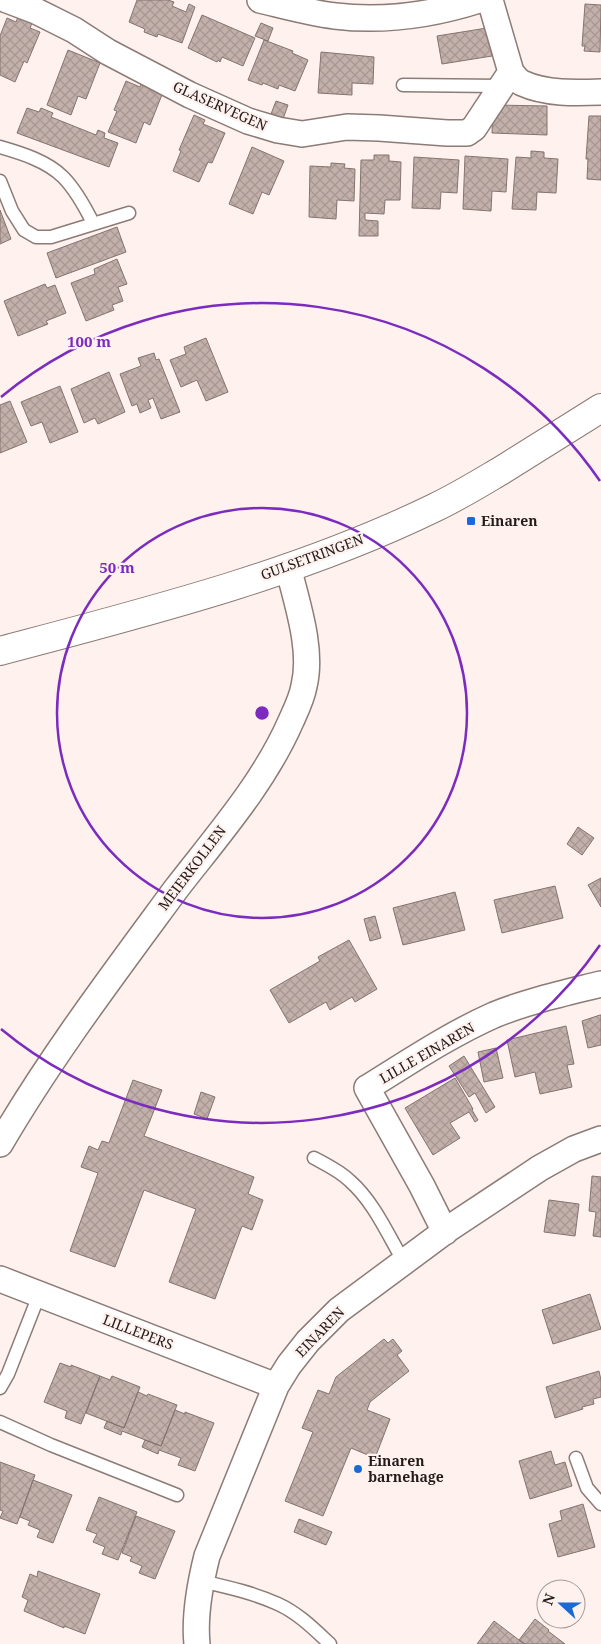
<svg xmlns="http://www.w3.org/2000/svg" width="601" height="1644" font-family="'Noto Serif',serif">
<defs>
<pattern id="building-cross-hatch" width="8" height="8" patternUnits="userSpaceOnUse" patternTransform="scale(1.25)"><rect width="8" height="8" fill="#c3b0ab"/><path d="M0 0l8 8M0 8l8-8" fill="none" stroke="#a79793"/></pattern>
</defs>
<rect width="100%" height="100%" fill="#fef1ee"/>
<path fill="url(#building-cross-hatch)" stroke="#84736e" d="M137 0H168L174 2 172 6 186 12 189 4 195 7 182 43 158 34 157 37 144 32 145 29 129 22Z
M585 4 601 5 600 52 584 51 585 46H582Z
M202 15 255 38 243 66 222 57 220 62 218 60 217 62 188 48Z
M18 17 32 23 30 28 40 32 27 63 24 61 15 82 0 75V36L7 18 16 22Z
M261 23 273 28 268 41 255 36Z
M487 28 492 56 442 64 437 36Z
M264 40 293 51 292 53 308 60 295 91 279 85 278 89 263 83 262 85 248 80Z
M68 50 100 63 86 99 78 96 71 115 47 105Z
M321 52 374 57 373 84 352 83V95L318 93Z
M126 81 140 87 142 83 163 92 150 125 144 122 136 143 108 132 117 111 114 110Z
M276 101 288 105 283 119 271 114Z
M493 105 547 106V135L492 133Z
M27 108 39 112 41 108 53 113 51 117 96 135 98 130 105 133 104 138 118 143 109 167 17 133Z
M194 115 205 120 203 124 225 133 212 163 208 162 199 182 173 171 181 151 179 150Z
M589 116H601V180L587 179 588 159H586Z
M252 147 284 161 269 195 262 192 253 214 229 204Z
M531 151 544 152V158L558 159 556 193 537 192 536 210 512 209 516 157 531 158Z
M374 155H389V161L401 162 400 200H385L384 214 365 213V220L378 221V236H359L361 160H374Z
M465 156 508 159 506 192 492 191 491 211 463 209Z
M414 157 459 160 457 193 441 192 440 209 412 208Z
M331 163 345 164 344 168 355 169 354 201 337 200 336 219 309 217 310 166 331 167Z
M0 210 11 239 0 244Z
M117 227 126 252 56 278 47 253Z
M117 259 127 284 118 287 123 301 112 305 114 310 86 321 71 283 95 274 94 269Z
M45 284 47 288 55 285 66 313 46 321 48 324 18 336 4 301Z
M206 338 228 392 206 401 197 380 181 387 170 360 186 354 184 347Z
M154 353 156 360 159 359 180 412 161 419 153 398 148 400 151 408 140 413 137 404 132 406 120 374 141 366 138 358Z
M109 372 125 412 98 424 95 418 84 423 71 389Z
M60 386 78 432 50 443 42 422 31 426 21 402Z
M10 401 27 442 0 453V405Z
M578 827 594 838 582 855 567 844Z
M601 878V907L588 885Z
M555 886 563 918 502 933 494 900Z
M455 892 465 930 403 945 393 908Z
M375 916 381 938 370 941 364 919Z
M349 940 377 989 355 1002 352 997 330 1010 326 1002 289 1023 270 990 320 961 318 957Z
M600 1015H601V1045L588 1048 582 1021Z
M566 1026 574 1064 567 1065 572 1087 540 1094 535 1072 515 1077 507 1040Z
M496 1048 503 1078 484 1082 478 1052Z
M464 1056 495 1107 486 1113 475 1093 469 1097 449 1066Z
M455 1078 473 1109 472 1110 478 1120 475 1122 469 1112 450 1123 460 1138 433 1155 405 1108Z
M133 1080 162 1090 144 1136 254 1177 248 1194 263 1200 252 1230 242 1226 215 1299 169 1282 196 1209 144 1190 115 1267 70 1251 98 1173 81 1167 89 1146 98 1150 102 1141 109 1143Z
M201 1092 215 1097 207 1119 194 1114Z
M592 1176 601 1177V1237L593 1236 596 1212 589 1211Z
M549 1200 579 1204 575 1236 544 1232Z
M590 1294 601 1329 553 1344 542 1310Z
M384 1339 388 1343 393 1339 402 1351 397 1355 409 1371 370 1402 367 1410 390 1419 375 1458 351 1448 323 1516 285 1501 313 1432 302 1428 318 1390 329 1394 336 1377Z
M60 1363 71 1367V1365L100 1376 81 1424 65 1418 67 1411 44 1402Z
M599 1371 601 1380V1397L593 1399 594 1404 582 1407 583 1409 555 1418 546 1387Z
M100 1376 110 1380 112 1376 140 1387 124 1428 86 1413Z
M138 1392 147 1396 148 1394 177 1405 161 1446 122 1431 121 1435 104 1428 107 1421 124 1428Z
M175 1410 185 1414V1412L214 1423 195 1471 178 1465 181 1458 159 1450 158 1454 142 1447 145 1440 161 1446Z
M551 1451 555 1465 565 1462 572 1486 530 1499 519 1461Z
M0 1462 35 1475 17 1524 0 1518 3 1511 0 1510Z
M33 1480 72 1495 53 1543 37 1537 40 1530 28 1525 30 1521 20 1517Z
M99 1497 137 1512 118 1560 102 1554 105 1547 93 1542 97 1534 86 1530Z
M583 1504 595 1547 558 1557 549 1524 562 1520 560 1511Z
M136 1516 175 1531 155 1579 139 1573 142 1566 130 1561 132 1557 122 1553Z
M299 1519 332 1532 326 1545 294 1532Z
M38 1571 100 1594 85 1634 64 1626V1628L24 1611 28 1600 22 1597 30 1574 37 1577Z
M535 1619 549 1630 548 1631 565 1644H525L519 1640Z
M494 1621 519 1640 525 1644H477Z"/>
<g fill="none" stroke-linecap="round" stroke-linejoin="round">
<defs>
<path id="service" d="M403 85 501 86
M0 147C21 153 47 161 63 177 76 190 85 207 93 223
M0 181 12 211 24 230 36 237H51L129 213
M314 1158C327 1165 340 1171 350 1181 374 1202 388 1235 404 1262
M0 1388 8 1374 39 1295
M0 1422 51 1445 177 1495
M576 1458 587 1488 601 1504
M201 1581C227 1587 254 1593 278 1604 298 1613 314 1629 330 1644"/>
<path id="minor" d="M7 0 36 11 74 30 108 52 190 95 248 121 278 130 302 134 347 127 379 128 447 133H467L474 128 511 72C514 76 518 81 522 83 546 94 575 93 601 92
M260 0C285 6 310 13 335 16 384 22 432 15 479 0
M490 0 511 72
M0 1144C52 1055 115 972 176 889 217 836 264 783 291 721 296 710 302 698 304 686 313 650 297 603 288 567
M445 1232 422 1186 367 1088C409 1062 449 1035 494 1015 528 1001 565 993 601 984
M0 1279 276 1386
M197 1644C194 1615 200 1584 207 1556L276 1386 289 1365 308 1341 339 1310 451 1227 540 1168 574 1149 601 1139"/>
<path id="tertiary" d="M0 651C147 612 299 574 436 507 459 496 480 483 502 470 535 449 568 429 601 408"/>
</defs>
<use href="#service" stroke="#8c7b76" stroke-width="15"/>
<use href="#minor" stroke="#8c7b76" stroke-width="28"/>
<use href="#tertiary" stroke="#8c7b76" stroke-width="30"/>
<use href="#service" stroke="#fff" stroke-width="12"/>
<use href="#minor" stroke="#fff" stroke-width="25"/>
<use href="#tertiary" stroke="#fff" stroke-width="28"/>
</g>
<g fill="none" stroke="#7b2cbf" stroke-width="2.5">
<circle cx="262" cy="713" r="205"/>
<path d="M600 945A410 410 0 0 1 1 1029M1 397A410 410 0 0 1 600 481"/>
</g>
<g fill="#196ad4" stroke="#fef1ee" stroke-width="2">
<rect x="466" y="516" width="10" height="10" rx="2.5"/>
<circle cx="358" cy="1469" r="5"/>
</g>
<g text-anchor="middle" stroke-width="4.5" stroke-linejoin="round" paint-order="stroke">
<g font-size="14" fill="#221b19" stroke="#fef1ee">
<text transform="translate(220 106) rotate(24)" y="5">GLASERVEGEN</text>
<text transform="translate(312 557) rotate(-20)" y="5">GULSETRINGEN</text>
<text transform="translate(192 868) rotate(-53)" y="5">MEIERKOLLEN</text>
<text transform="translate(427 1053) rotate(-30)" y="5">LILLE EINAREN</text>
<text transform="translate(138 1332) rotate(21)" y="5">LILLEPERS</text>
<text transform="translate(320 1332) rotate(-46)" y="5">EINAREN</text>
</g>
<g font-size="14" font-weight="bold" fill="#221b19" stroke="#fef1ee" text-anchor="start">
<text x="481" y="526">Einaren</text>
<text x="368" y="1466">Einaren<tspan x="368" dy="16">barnehage</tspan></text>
</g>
</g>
<circle cx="262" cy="713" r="8" fill="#7b2cbf" stroke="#fef1ee" stroke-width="2.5"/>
<g font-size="15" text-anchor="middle" font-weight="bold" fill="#7b2cbf" stroke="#fef1ee" stroke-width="4.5" stroke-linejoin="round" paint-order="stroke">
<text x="89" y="347">100 m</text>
<text x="117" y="573">50 m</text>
</g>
<g transform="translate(561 1604) rotate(291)"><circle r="24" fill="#fef1ee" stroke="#a69b99"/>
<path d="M0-4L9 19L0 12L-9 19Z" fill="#196ad4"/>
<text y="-8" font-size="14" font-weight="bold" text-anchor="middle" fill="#221b19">N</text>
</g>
</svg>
